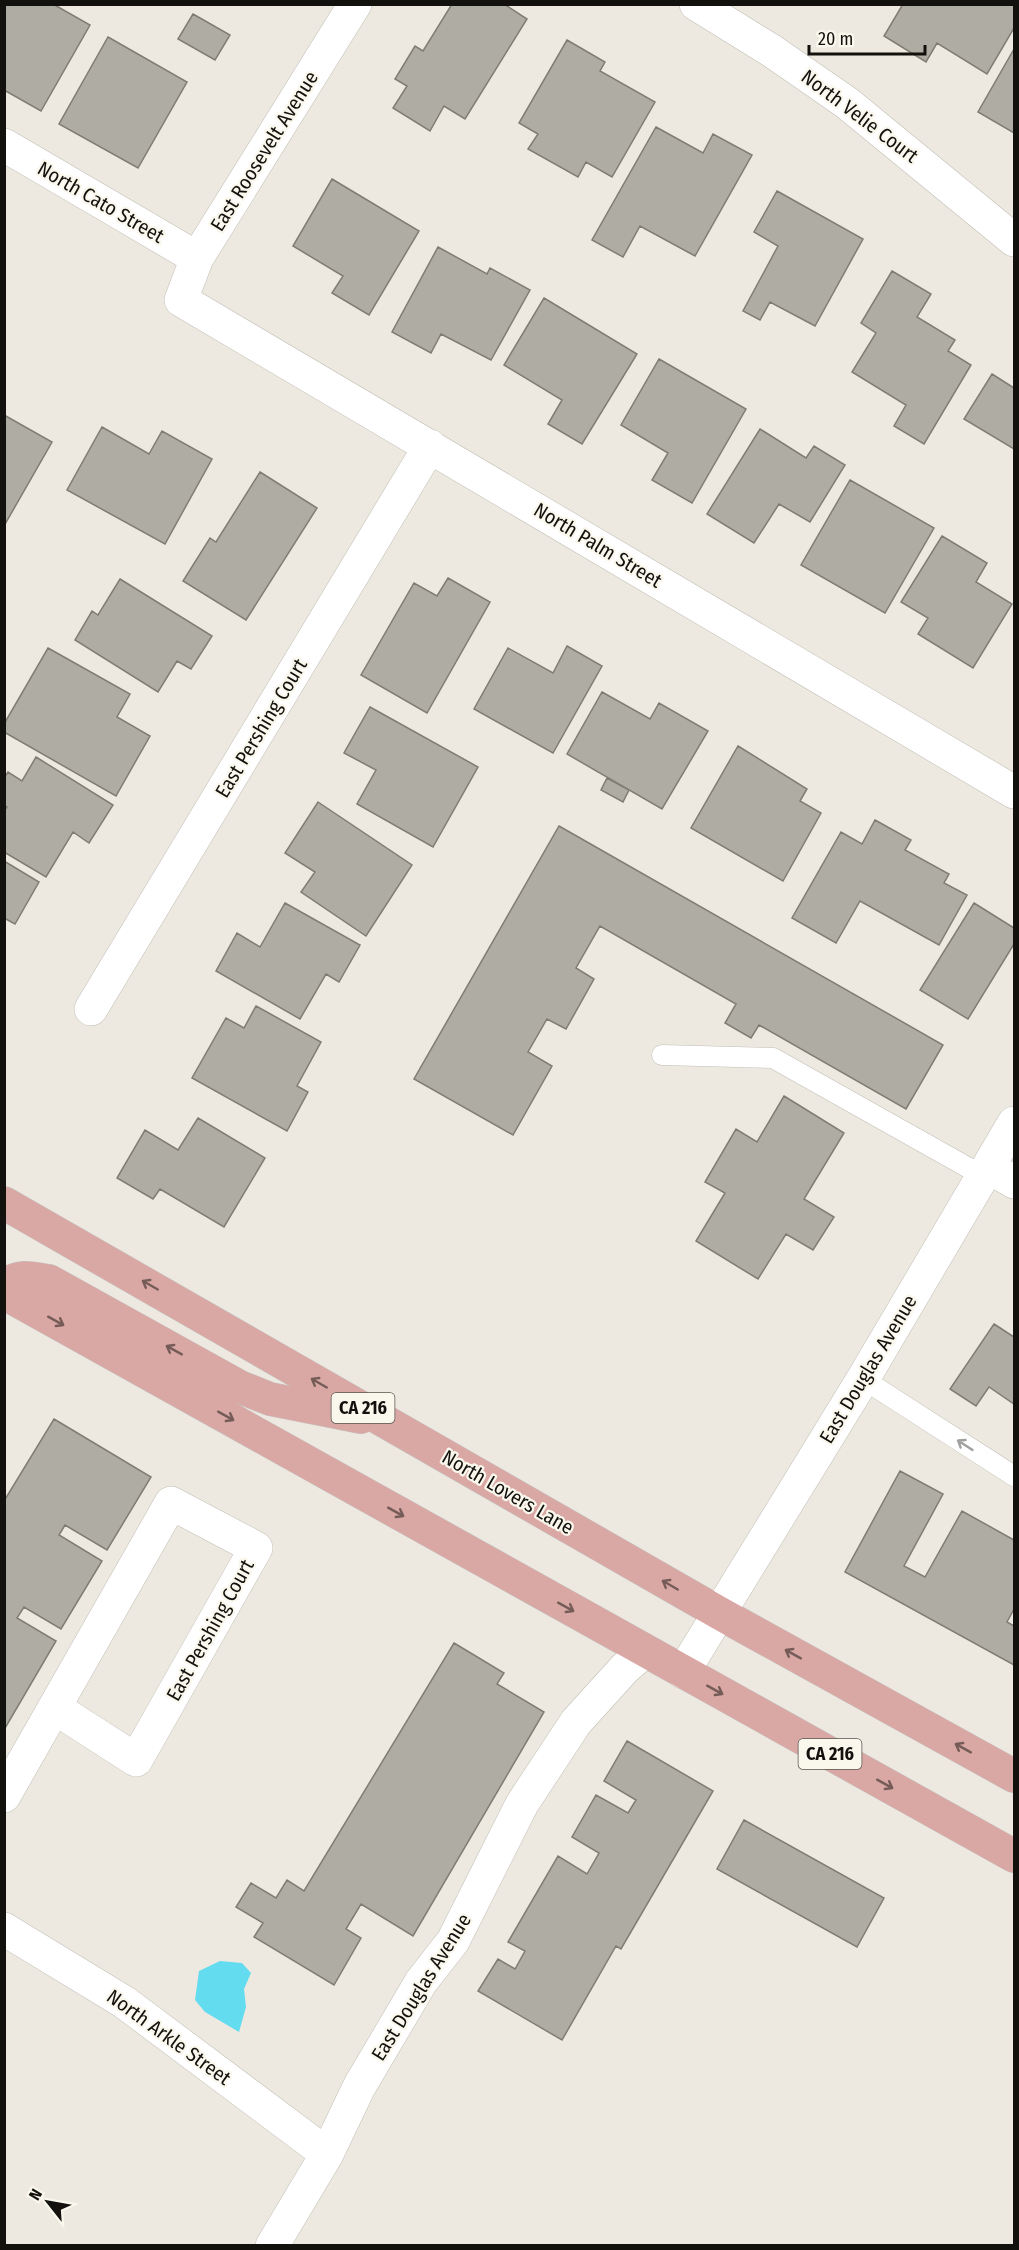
<svg xmlns="http://www.w3.org/2000/svg" width="1019" height="2250" font-family="'Fira Sans Condensed',sans-serif">
<rect width="100%" height="100%" fill="#ede9e0"/>
<path fill="#63dcf0" d="M220 1961 242 1963 251 1973 244 1989 246 2007 239 2032 205 2012 195 2000 199 1971Z"/>
<path fill="#afaca3" stroke="#7f7c74" stroke-width="1.5" d="M4 4H53L90 25 41 111 4 90Z
M452 4H504L527 19 465 119 444 106 430 131 393 108 407 86 395 79 415 46 423 51Z
M903 4H1014V28L987 74 937 43 926 62 884 36Z
M193 14 230 35 215 60 178 39Z
M108 37 187 82 138 168 59 124Z
M567 40 605 62 600 71 655 102 612 177 586 162 578 177 528 149 538 134 519 123Z
M1014 49V133L978 112Z
M656 127 703 153 713 134 752 155 695 256 640 226 623 257 592 240Z
M332 179 419 231 369 315 332 293 343 276 293 246Z
M777 191 863 239 815 326 770 302 760 320 743 311 778 246 754 232Z
M438 247 487 274 490 268 530 290 491 360 441 334 431 353 392 332Z
M892 271 931 294 917 317 955 340 948 351 971 365 924 444 894 426 906 405 852 372 876 333 861 323Z
M544 298 637 354 582 444 548 424 562 400 504 365Z
M659 359 746 409 692 503 652 480 668 453 621 425Z
M992 374 1014 388V449L964 419Z
M4 415 52 442 4 526Z
M102 427 149 454 162 431 212 459 165 544 67 490Z
M760 429 806 458 814 446 845 465 810 522 779 504 754 543 707 514Z
M260 472 317 508 246 620 183 581 210 538 216 542Z
M850 480 934 528 885 613 801 565Z
M942 536 987 563 976 582 1012 604 973 668 918 634 928 618 901 602Z
M448 578 490 602 427 713 361 675 414 583 437 596Z
M120 579 212 636 191 669 177 661 158 692 75 640 92 611 98 615Z
M567 646 602 666 553 753 474 709 508 648 553 673Z
M48 648 130 694 117 717 150 736 116 796 4 732V724Z
M602 692 650 719 659 703 708 731 662 809 567 754Z
M370 707 478 767 433 847 357 804 376 770 344 753Z
M738 746 807 789 800 801 821 813 783 881 691 828Z
M36 757 113 805 89 843 73 832 46 877 4 852V811L7 807 4 805V778L8 772 22 781Z
M607 778 629 790 623 802 601 790Z
M318 802 412 865 366 936 301 892 315 872 285 853Z
M875 820 911 840 905 850 949 874 944 883 967 895 939 945 860 901 836 943 792 918 841 832 862 844Z
M559 826 943 1045 906 1109 759 1025 751 1038 725 1023 736 1004 600 926 576 968 594 979 566 1029 547 1019 528 1052 552 1066 513 1135 414 1079Z
M4 861 39 882 15 924 4 918Z
M285 903 360 945 339 982 326 974 300 1019 216 971 237 933 260 947Z
M974 903 1014 928V944L968 1019 920 990Z
M256 1006 321 1042 297 1086 308 1092 287 1131 192 1078 226 1018 244 1028Z
M784 1096 844 1133 804 1199 834 1217 813 1250 786 1234 758 1279 696 1241 725 1193 705 1182 736 1129 757 1142Z
M198 1118 265 1158 224 1227 160 1189 153 1199 117 1178 145 1130 178 1150Z
M994 1324 1014 1337V1404L989 1387 976 1406 950 1389Z
M54 1419 151 1477 107 1550 65 1525 59 1535 102 1561 61 1629 24 1607 17 1618 56 1641 4 1730V1501Z
M900 1471 943 1494 904 1566 925 1577 962 1511 1014 1540V1609L1007 1622 1014 1626V1665L845 1572Z
M454 1643 504 1673 497 1684 544 1712 413 1936 361 1904 346 1929 361 1938 334 1985 254 1937 263 1923 236 1907 251 1883 276 1898 287 1880 304 1891Z
M627 1741 713 1791 621 1949 616 1946 562 2040 478 1991 498 1959 515 1969 525 1951 508 1942 558 1856 587 1874 599 1853 572 1837 596 1795 628 1813 636 1800 604 1781Z
M744 1820 884 1898 857 1947 717 1869Z"/>
<g fill="none" stroke-linecap="round" stroke-linejoin="round">
<defs>
<path id="lane" d="M662 1055 773 1058 983 1176
M863 1379 1014 1476"/>
<path id="street" d="M355 4 197 258 181 300 1014 792
M696 4 772 51 847 103 1014 240
M4 145 197 258
M91 1009 430 446
M988 1167 1014 1182
M683 1672 863 1379 1014 1123
M4 1796 171 1503 256 1548 136 1760 55 1708
M4 1929 124 2002 327 2154
M272 2246 327 2154 359 2087 421 1982 453 1941 522 1804 576 1722 625 1668 645 1651"/>
<path id="primary" d="M4 1203 721 1614 1014 1776
M4 1286C19 1274 32 1278 49 1281L240 1387 270 1399 361 1417
M4 1293 1014 1856"/>
</defs>
<use href="#lane" stroke="#c2bfb6" stroke-width="21"/>
<use href="#street" stroke="#c2bfb6" stroke-width="34"/>
<use href="#primary" stroke="#c6c6c5" stroke-width="34"/>
<use href="#lane" stroke="#fff" stroke-width="20"/>
<use href="#street" stroke="#fff" stroke-width="33"/>
<use href="#primary" stroke="#daa8a4" stroke-width="33"/>
</g>
<defs><path id="oneway-shaft" d="M-6 0H5M1.5-3L5.5 0L1.5 3" fill="none" stroke-width="1.6" stroke-linecap="round" stroke-linejoin="round" transform="scale(1.5)"/></defs>
<g stroke="#765c58">
<use href="#oneway-shaft" transform="translate(150 1285) rotate(-150)"/>
<use href="#oneway-shaft" transform="translate(56 1321) rotate(29)"/>
<use href="#oneway-shaft" transform="translate(174 1350) rotate(-151)"/>
<use href="#oneway-shaft" transform="translate(319 1383) rotate(-150)"/>
<use href="#oneway-shaft" transform="translate(226 1416) rotate(29)"/>
<use href="#oneway-shaft" transform="translate(396 1512) rotate(29)"/>
<use href="#oneway-shaft" transform="translate(670 1585) rotate(-150)"/>
<use href="#oneway-shaft" transform="translate(566 1607) rotate(29)"/>
<use href="#oneway-shaft" transform="translate(793 1654) rotate(-151)"/>
<use href="#oneway-shaft" transform="translate(715 1690) rotate(29)"/>
<use href="#oneway-shaft" transform="translate(963 1748) rotate(-151)"/>
<use href="#oneway-shaft" transform="translate(885 1784) rotate(29)"/>
</g>
<use stroke="#a0a09e" href="#oneway-shaft" transform="translate(965 1445) rotate(-147)"/>
<g text-anchor="middle" stroke-width="4.5" stroke-linejoin="round" paint-order="stroke">
<g fill="#faf7ed" stroke="#585650" stroke-width="1.5">
<rect x="331.5" y="1393" width="63" height="30" rx="4.5"/>
<rect x="798.5" y="1739" width="63" height="30" rx="4.5"/>
</g>
<g font-size="18" font-weight="bold" fill="#12110d">
<text x="363" y="1414">CA 216</text>
<text x="830" y="1760">CA 216</text>
</g>
<g font-size="20" fill="#12110d" stroke="#faf7ed">
<text transform="translate(860 116) rotate(37)" y="7">North Velie Court</text>
<text transform="translate(264 151) rotate(-58)" y="7">East Roosevelt Avenue</text>
<text transform="translate(101 202) rotate(30)" y="7">North Cato Street</text>
<text transform="translate(598 545) rotate(31)" y="7">North Palm Street</text>
<text transform="translate(261 728) rotate(-59)" y="7">East Pershing Court</text>
<text transform="translate(868 1369) rotate(-59)" y="7">East Douglas Avenue</text>
<text transform="translate(508 1492) rotate(30)" y="7">North Lovers Lane</text>
<text transform="translate(210 1630) rotate(-61)" y="7">East Pershing Court</text>
<text transform="translate(421 1987) rotate(-58)" y="7">East Douglas Avenue</text>
<text transform="translate(169 2037) rotate(36)" y="7">North Arkle Street</text>
</g>
</g>
<rect width="1019" height="2250" fill="none" stroke="#12110d" stroke-width="12"/>
<g transform="translate(48 2202) rotate(301)" stroke="#faf7ed" stroke-width="4.5" paint-order="stroke">
<path d="M0-4.5L10 22L0 15L-10 22Z" fill="#12110d"/>
<text y="-9" font-size="16" font-weight="bold" text-anchor="middle" fill="#12110d">N</text>
</g>
<path d="M809 45v9h116v-9" fill="none" stroke="#12110d" stroke-width="3"/>
<text x="818" y="45" font-size="18" fill="#12110d" stroke="#faf7ed" stroke-width="4.5" paint-order="stroke">20 m</text>
</svg>
